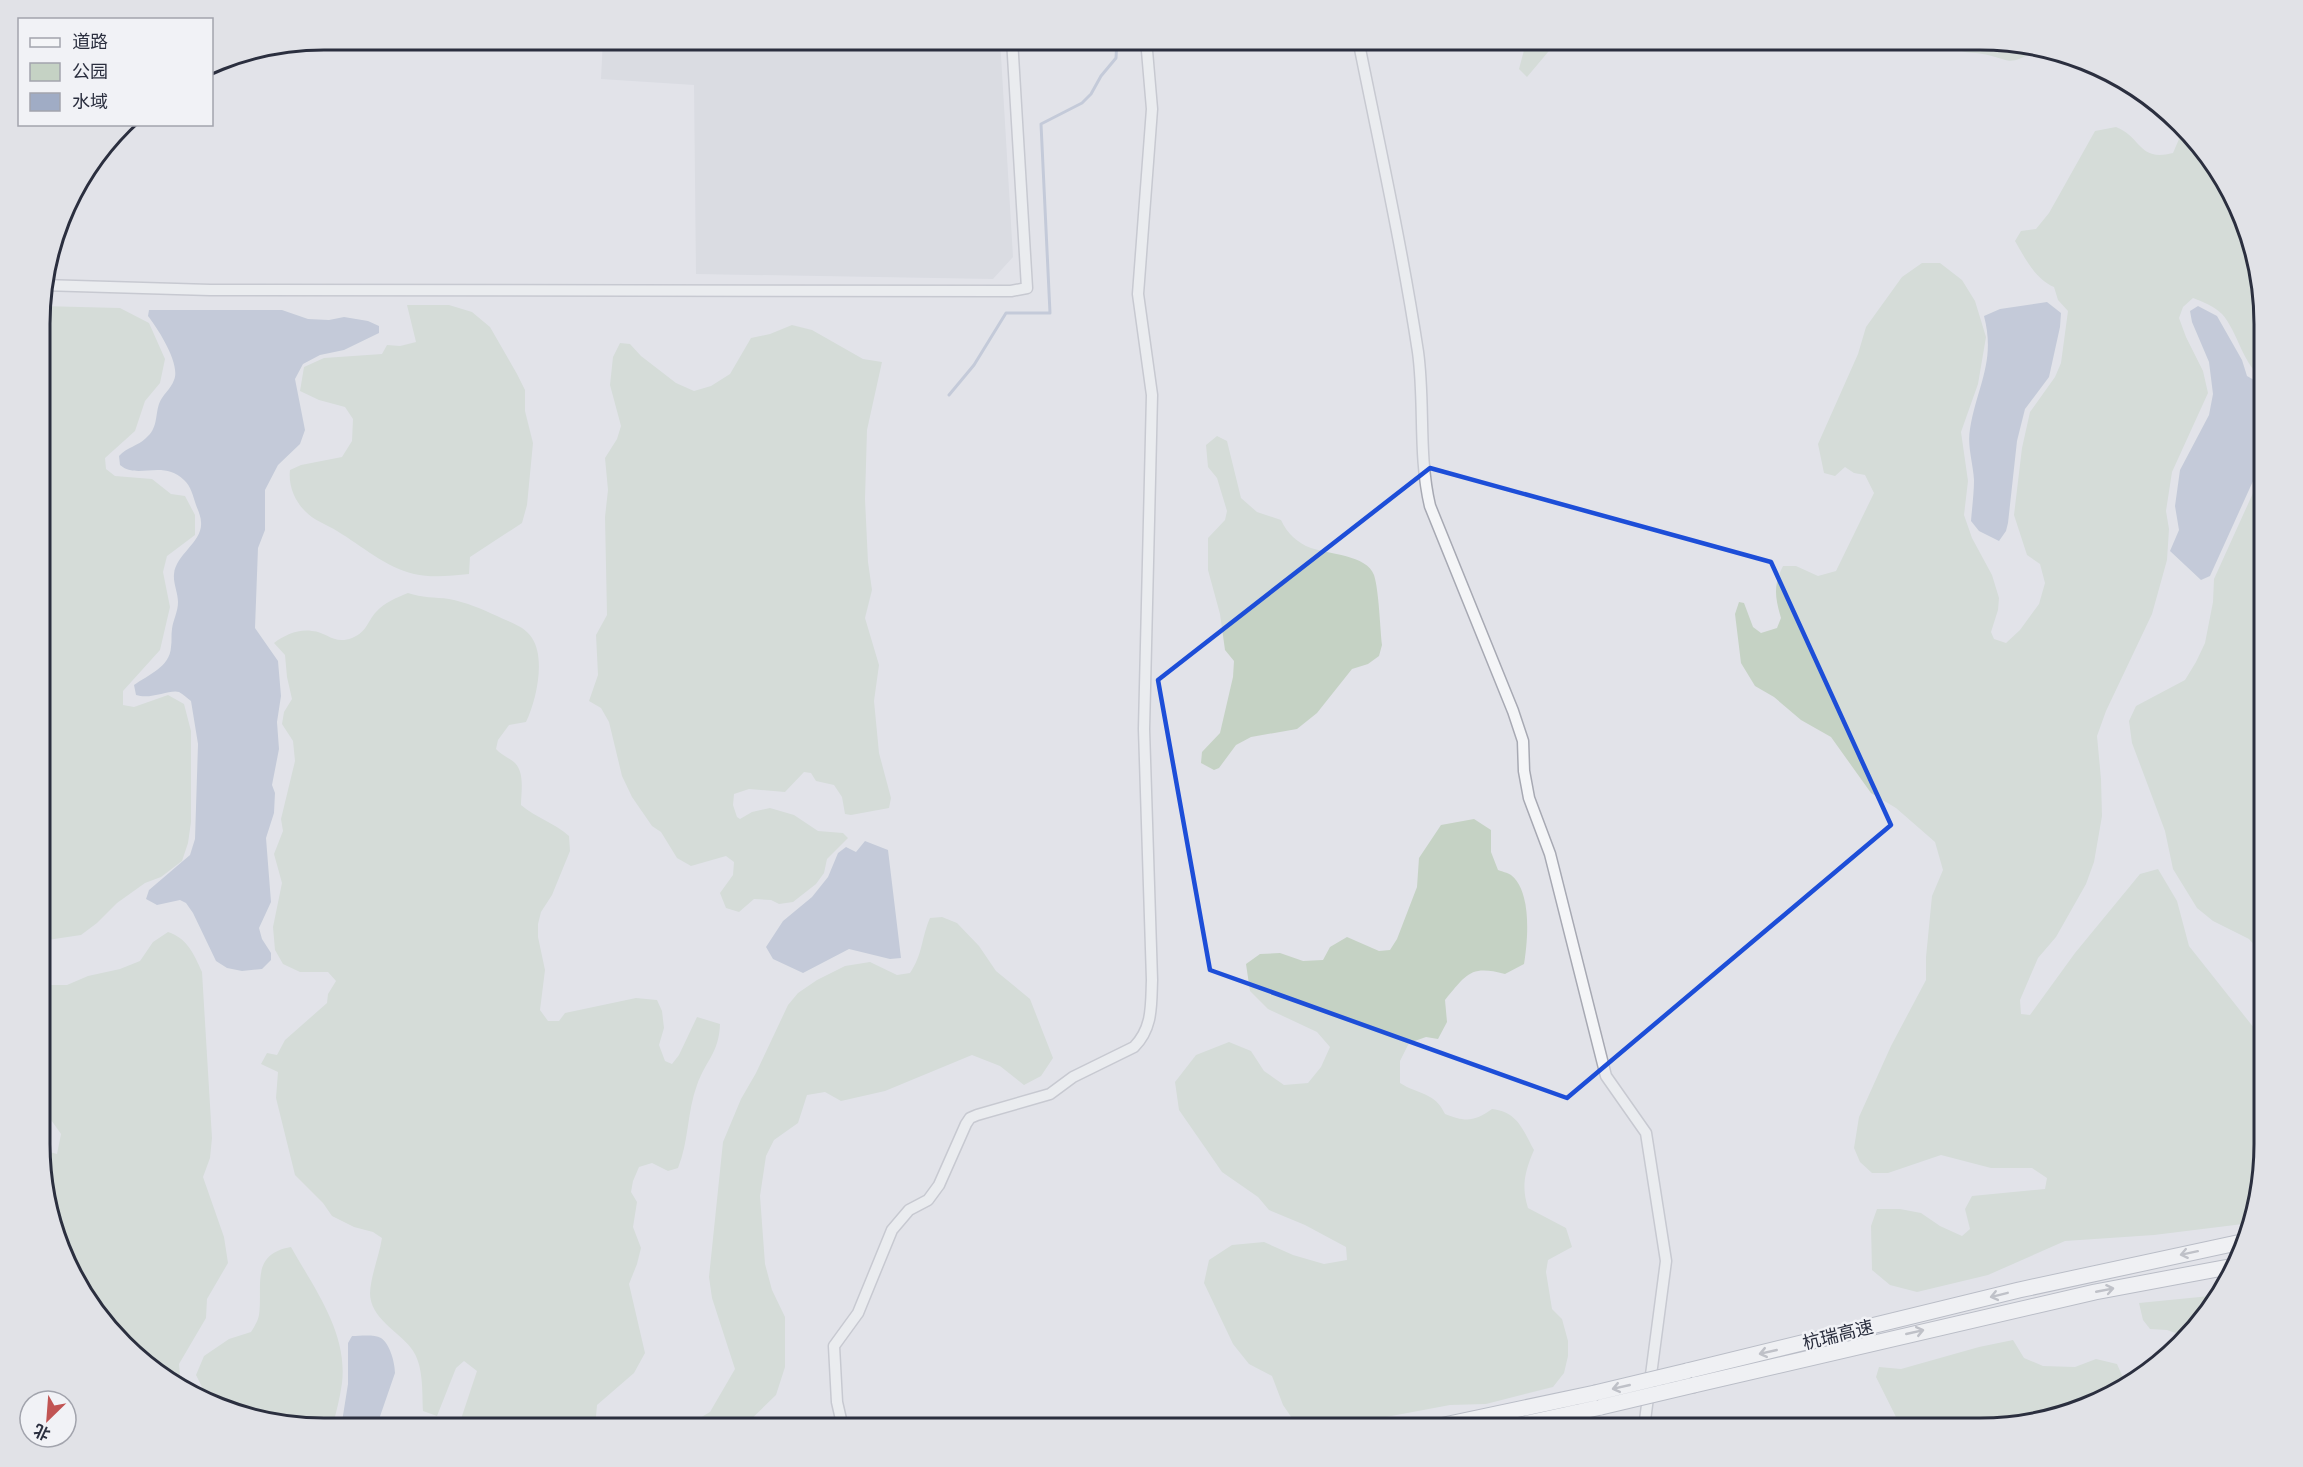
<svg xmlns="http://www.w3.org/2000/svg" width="2303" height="1467" font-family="'Archivo Narrow','Noto Sans SC',sans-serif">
<rect width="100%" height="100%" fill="#e2e3e9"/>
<path fill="#d0d2da" d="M603 39H1000L1013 257 993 279 696 274 694 85 601 79Z"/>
<path fill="#c5d2c4" d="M1527 39H1559L1527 77 1519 69Z
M1952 39H1980L2040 47C2005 71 2011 57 1976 53 1966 52 1962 53 1953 46Z
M2116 127C2142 137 2138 162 2173 153L2179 139 2177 129 2226 181 2263 305V377C2245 370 2237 330 2222 314 2214 306 2203 302 2193 298L2183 307 2179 318 2186 337 2203 371 2208 393 2172 472 2166 511 2169 529 2167 560 2152 614 2106 711 2097 736 2101 779 2102 816 2094 862 2086 884 2056 937 2038 958 2020 1000 2021 1014 2030 1015 2075 953 2140 874 2158 869 2177 901 2189 946 2258 1033 2263 1052V1114L2261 1120 2263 1123V1162L2251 1223 2154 1235 2065 1241 1988 1275 1917 1292 1890 1285 1872 1270 1871 1226 1877 1209H1900L1921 1213 1940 1226 1962 1236 1970 1229 1965 1209 1972 1196 2045 1189 2047 1178 2032 1168H1991L1941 1155 1888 1173H1872L1860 1162 1854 1148 1859 1117 1891 1046 1926 980V957L1932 896 1943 870 1935 842 1896 808 1871 793 1831 737 1801 720 1774 697 1755 686 1741 663 1735 614 1739 602 1744 603 1753 627 1761 633 1777 628 1781 618C1775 597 1773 586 1783 566H1796L1818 576 1836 571 1874 493 1865 475 1854 473 1845 467 1835 476 1824 473 1818 444 1858 354 1866 327 1902 277 1922 263H1940L1962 280 1975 301 1986 337 1978 384 1961 432 1968 481 1964 515 1972 538 1992 575 1999 598 1998 610 1991 632 1994 639 2006 643 2020 630 2039 604 2045 583 2040 564 2027 555 2014 515 2022 448 2030 412 2055 377 2061 363 2068 311 2058 300 2054 287C2035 279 2025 258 2015 241L2021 231 2036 229 2049 213 2095 131Z
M407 305H449L472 312 490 327 517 374 525 390V411L533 443 527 505 522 523 470 557 469 574C451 576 431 578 414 574 385 567 362 546 337 531 328 525 313 520 306 512 295 502 288 485 290 470L301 465 342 457 352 441 353 419 345 407 319 400 300 391 304 367 324 358 382 354 387 345 400 346 416 342Z
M41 306 120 308 149 323 165 359 160 383 145 401 135 431 105 458 106 469 115 476 152 479 171 494 185 496 195 515V535L167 556 163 572 170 607 160 650 123 691V705L134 707 168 695 184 704 191 731V822L188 843 182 861 161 877 145 883 117 903 97 923 81 935 41 941Z
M792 325 812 330 863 359 882 362 867 430 865 499 868 562 872 590 865 618 879 665 874 701 879 753 891 798 889 808 851 815 845 814 842 797 834 785 816 781 811 773 804 772 785 792 749 789 734 794 733 805 737 817 740 819 752 812 770 808 794 815 818 831 843 833 848 838 827 859 824 873 816 884 793 902 779 904 771 900 754 899 739 912 726 908 720 893 733 875 734 862 726 856 691 866 677 858 661 832 652 826 632 797 622 776 609 722 601 708 589 701 598 675 596 635 607 615 605 517 608 490 605 458 617 439 621 426 610 385 613 357 620 343 630 344 641 356 676 383 694 391 711 386 730 374 751 338 770 334Z
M1217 436 1227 441 1241 498 1257 512 1281 520C1287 533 1297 543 1311 548 1328 554 1367 555 1374 575 1379 591 1380 627 1382 645L1379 656 1368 664 1352 669 1317 713 1297 729 1251 737 1236 745 1219 768 1214 770 1201 763 1202 752 1220 733 1233 677 1234 661 1225 650 1220 614 1208 570V538L1225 520 1227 511 1217 478 1208 467 1206 445Z
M2263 471V955L2249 939 2213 921 2197 908 2173 869 2165 831 2132 743 2129 721 2136 706 2185 680 2196 662 2205 643 2213 602 2214 579Z
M408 593C422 598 435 597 449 599 465 602 482 609 497 616 509 622 525 626 532 638 546 659 536 701 526 722L509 725 498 740 496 749C501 755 511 759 515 763 525 773 521 793 521 805 536 818 555 823 569 836L570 851 552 895 541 912 538 924V937L545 970 540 1010 548 1021H559L565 1013 636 998 657 1000 662 1011 664 1028 659 1045 665 1061 672 1064 679 1055 697 1017 720 1024C719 1053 706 1060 697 1085 687 1112 689 1141 678 1168L668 1171 652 1163 639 1167 633 1181 631 1192 637 1202 633 1227 641 1248 637 1264 629 1284 645 1353 634 1373 597 1405 595 1428H471L460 1422 477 1371 464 1361 456 1368 437 1416 423 1411C422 1392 424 1364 411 1348 398 1331 370 1318 370 1293 371 1275 379 1256 382 1238L373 1232 354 1227 332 1216 323 1203 295 1175 276 1098 278 1072 261 1064 267 1053 277 1055 285 1040 327 1003 328 994 336 981 328 972H300L283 964 275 950 273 927 282 883 274 854 283 831 281 819 295 761 293 741 282 724 284 712 292 699 287 677 285 655 274 643C285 635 298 629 312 631 327 632 334 645 352 638 367 632 367 622 376 612 385 602 396 598 408 593Z
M1474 819 1491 830V852L1498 870C1501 871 1508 873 1511 875 1532 891 1528 941 1524 964L1505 974C1470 965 1467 974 1445 1000L1447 1022 1438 1039 1426 1037 1409 1043 1400 1061V1083C1419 1095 1435 1092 1445 1114 1465 1122 1474 1122 1492 1109 1518 1112 1523 1130 1534 1150 1525 1171 1521 1186 1528 1208L1566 1228 1572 1247 1548 1260 1546 1272 1552 1309 1562 1319 1568 1341V1356L1564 1373 1553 1387 1486 1404 1450 1405 1338 1426 1298 1427 1283 1405 1272 1376 1249 1364 1233 1344 1204 1283 1209 1260 1232 1245 1264 1242 1293 1255 1324 1264 1347 1260 1346 1247 1305 1225 1269 1210 1258 1197 1222 1172 1179 1110 1175 1082 1196 1055 1229 1042 1251 1051 1264 1071 1284 1085 1308 1083 1321 1067 1330 1047 1317 1032 1268 1009 1250 991 1246 964 1260 954 1280 953 1303 961 1323 960 1330 947 1347 937 1379 951 1390 950 1397 939 1417 887 1419 858 1441 825Z
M942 917 957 923 979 946 996 971 1030 999 1053 1058 1041 1076 1024 1085 1000 1066 972 1055 885 1091 841 1101 825 1092 807 1095 798 1123 774 1140 766 1156 760 1196 765 1264 772 1290 785 1317V1367L776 1395 742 1428H683L710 1412 735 1369 712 1298 709 1277 723 1142 741 1099 756 1073 788 1005 798 993 817 980 845 966 870 962 897 975 910 973C923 954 921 939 930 918Z
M168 932C187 938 194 954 202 972L212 1138 210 1158 203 1177 224 1237 228 1263 207 1299 206 1318 179 1364 181 1387 166 1380 87 1301 41 1181V1153L46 1151 57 1154 61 1134 49 1117 41 1118V985H67L88 976 120 969 140 961 153 942Z
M291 1247C314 1288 348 1333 342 1383 340 1398 336 1413 332 1428L249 1418 208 1399 196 1375 204 1356 229 1339 251 1332C254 1327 258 1321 259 1315 263 1285 250 1254 291 1247Z
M2220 1295 2216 1301 2181 1335 2167 1330 2150 1329 2143 1320 2139 1303Z
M2013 1340 2024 1358 2043 1366 2075 1367 2096 1359 2117 1364 2125 1382 2129 1384 2122 1390 1998 1427H1901L1876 1377 1879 1367 1901 1369 1979 1347Z"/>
<path fill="#a0acc5" d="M2047 302 2061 313 2060 327 2049 377 2025 409 2017 441 2008 523 2006 531 1999 541 1979 531 1971 521C1972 508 1974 493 1974 480 1973 463 1967 446 1970 429 1977 386 1996 362 1984 316L2000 309Z
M2198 306 2217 316 2242 360 2247 376 2263 385V459L2210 576 2201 580 2170 551 2179 530 2175 506 2180 470 2209 415 2213 394 2209 362 2192 322 2190 311Z
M149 310H282L308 319 329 320 344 317 368 321 379 326V333L344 350 320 355 303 364 295 379 305 430 300 444 278 465 265 490V530L258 548 255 628 278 661 281 696 277 722 279 749 272 785 275 793 274 813 266 838 271 902 259 928 262 939 271 953V960L262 969 242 971 227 968 216 961 193 913 186 903 180 900 157 905 146 899 149 890 190 855 195 839 198 744 191 701C188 699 183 694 179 692 170 689 151 700 136 695L134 685C148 675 170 667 171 647 172 641 171 635 172 629 173 620 178 612 178 602 178 593 173 583 174 574 176 554 203 542 201 522 201 517 198 510 196 505 193 496 191 486 184 480 163 459 137 480 120 465L119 456C127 447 138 446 146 438 158 428 155 416 159 404 162 395 171 389 174 380 181 364 158 329 148 316Z
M865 841 888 850 901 958 890 959 849 949 803 973 773 959 766 947 783 921 812 897 828 877 838 853 846 847 856 852Z
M352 1336C360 1336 374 1334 381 1338 390 1344 395 1363 395 1373L376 1428H341L348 1384V1343Z"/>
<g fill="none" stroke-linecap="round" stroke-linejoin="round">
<path stroke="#a0acc5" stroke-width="3" d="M949 395 974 365 1006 313H1050L1041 124 1082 103 1091 94 1101 76 1116 58 1117 39"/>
<defs>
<path id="minor" d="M1358 39C1379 143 1402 247 1418 352 1425 403 1418 455 1430 506L1513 711 1523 741 1524 771 1529 798 1550 854 1606 1076 1646 1133 1666 1261 1644 1428
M42 285 210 290 1011 291 1027 288 1012 39
M843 1428 837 1402 834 1346 858 1313 892 1230 909 1210 928 1200 939 1185 966 1124 970 1118 977 1115 1050 1094 1073 1077 1134 1047C1153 1028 1151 1005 1152 980L1144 729 1152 395 1138 294 1152 109 1146 39"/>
<path id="highway" d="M1687 1371 2019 1290 2246 1241
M1694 1385 2095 1292 2234 1266
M1430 1428 1595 1393
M1506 1428 1601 1407"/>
</defs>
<use href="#minor" stroke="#a7a9b3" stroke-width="13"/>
<use href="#highway" stroke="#8a8f9e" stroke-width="17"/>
<use href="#minor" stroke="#f4f5f7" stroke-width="10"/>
<use href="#highway" stroke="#fff" stroke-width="15"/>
<defs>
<path id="highway-bridge" d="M1595 1393 1687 1371
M1601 1407 1694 1385"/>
</defs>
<use href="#highway-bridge" stroke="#8a8f9e" stroke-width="17" stroke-linecap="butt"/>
<use href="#highway-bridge" stroke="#fff" stroke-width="15"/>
</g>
<defs><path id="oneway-shaft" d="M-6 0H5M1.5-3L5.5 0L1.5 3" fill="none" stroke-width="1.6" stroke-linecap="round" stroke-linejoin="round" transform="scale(1.5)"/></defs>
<g stroke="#95979f">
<use href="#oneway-shaft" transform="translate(2189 1253) rotate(168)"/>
<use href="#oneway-shaft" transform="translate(2105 1290) rotate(-11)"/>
<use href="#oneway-shaft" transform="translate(1999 1295) rotate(166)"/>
<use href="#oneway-shaft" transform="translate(1915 1332) rotate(-13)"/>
<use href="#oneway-shaft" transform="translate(1768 1352) rotate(167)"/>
<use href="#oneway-shaft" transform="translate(1621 1387) rotate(167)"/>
</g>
<path d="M0 0H2303V1467H0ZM1430 468 1771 562 1891 825 1567 1098 1210 970 1158 680Z" fill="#e2e3e9" fill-opacity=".55" fill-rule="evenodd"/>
<path fill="none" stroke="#1d4ed8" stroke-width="4.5" stroke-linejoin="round" d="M1430 468 1771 562 1891 825 1567 1098 1210 970 1158 680Z"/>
<g text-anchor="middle" stroke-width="5" stroke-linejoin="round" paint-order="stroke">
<g font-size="18" fill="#2b2f3f" stroke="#f1f2f6">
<text transform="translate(1838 1335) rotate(-14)" y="6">杭瑞高速</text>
</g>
</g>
<path d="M0 0H2303V1467H0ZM324 50H1980A274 274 0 0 1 2254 324V1144A274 274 0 0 1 1980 1418H324A274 274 0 0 1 50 1144V324A274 274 0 0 1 324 50Z" fill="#e1e2e7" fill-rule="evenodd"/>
<path fill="none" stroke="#2b2f3f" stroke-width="3" d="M324 50H1980A274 274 0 0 1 2254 324V1144A274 274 0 0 1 1980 1418H324A274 274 0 0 1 50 1144V324A274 274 0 0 1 324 50Z"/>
<rect x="18" y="18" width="195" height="108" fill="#f1f2f6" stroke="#a2a4ad" stroke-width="1.5"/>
<rect x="30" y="38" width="30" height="9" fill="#f4f5f7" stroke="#a2a4ad" stroke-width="1.5"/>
<text x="72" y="48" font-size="18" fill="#2b2f3f">道路</text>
<rect x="30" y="63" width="30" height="18" fill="#c5d2c4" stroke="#a2a4ad" stroke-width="1.5"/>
<text x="72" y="78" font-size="18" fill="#2b2f3f">公园</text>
<rect x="30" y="93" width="30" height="18" fill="#a0acc5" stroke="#a2a4ad" stroke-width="1.5"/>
<text x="72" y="108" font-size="18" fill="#2b2f3f">水域</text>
<g transform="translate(48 1419) rotate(205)"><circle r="28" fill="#f1f2f6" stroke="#a2a4ad" stroke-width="1.5"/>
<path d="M0-4.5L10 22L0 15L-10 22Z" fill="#c15453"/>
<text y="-9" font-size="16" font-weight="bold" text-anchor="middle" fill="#2b2f3f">北</text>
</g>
</svg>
